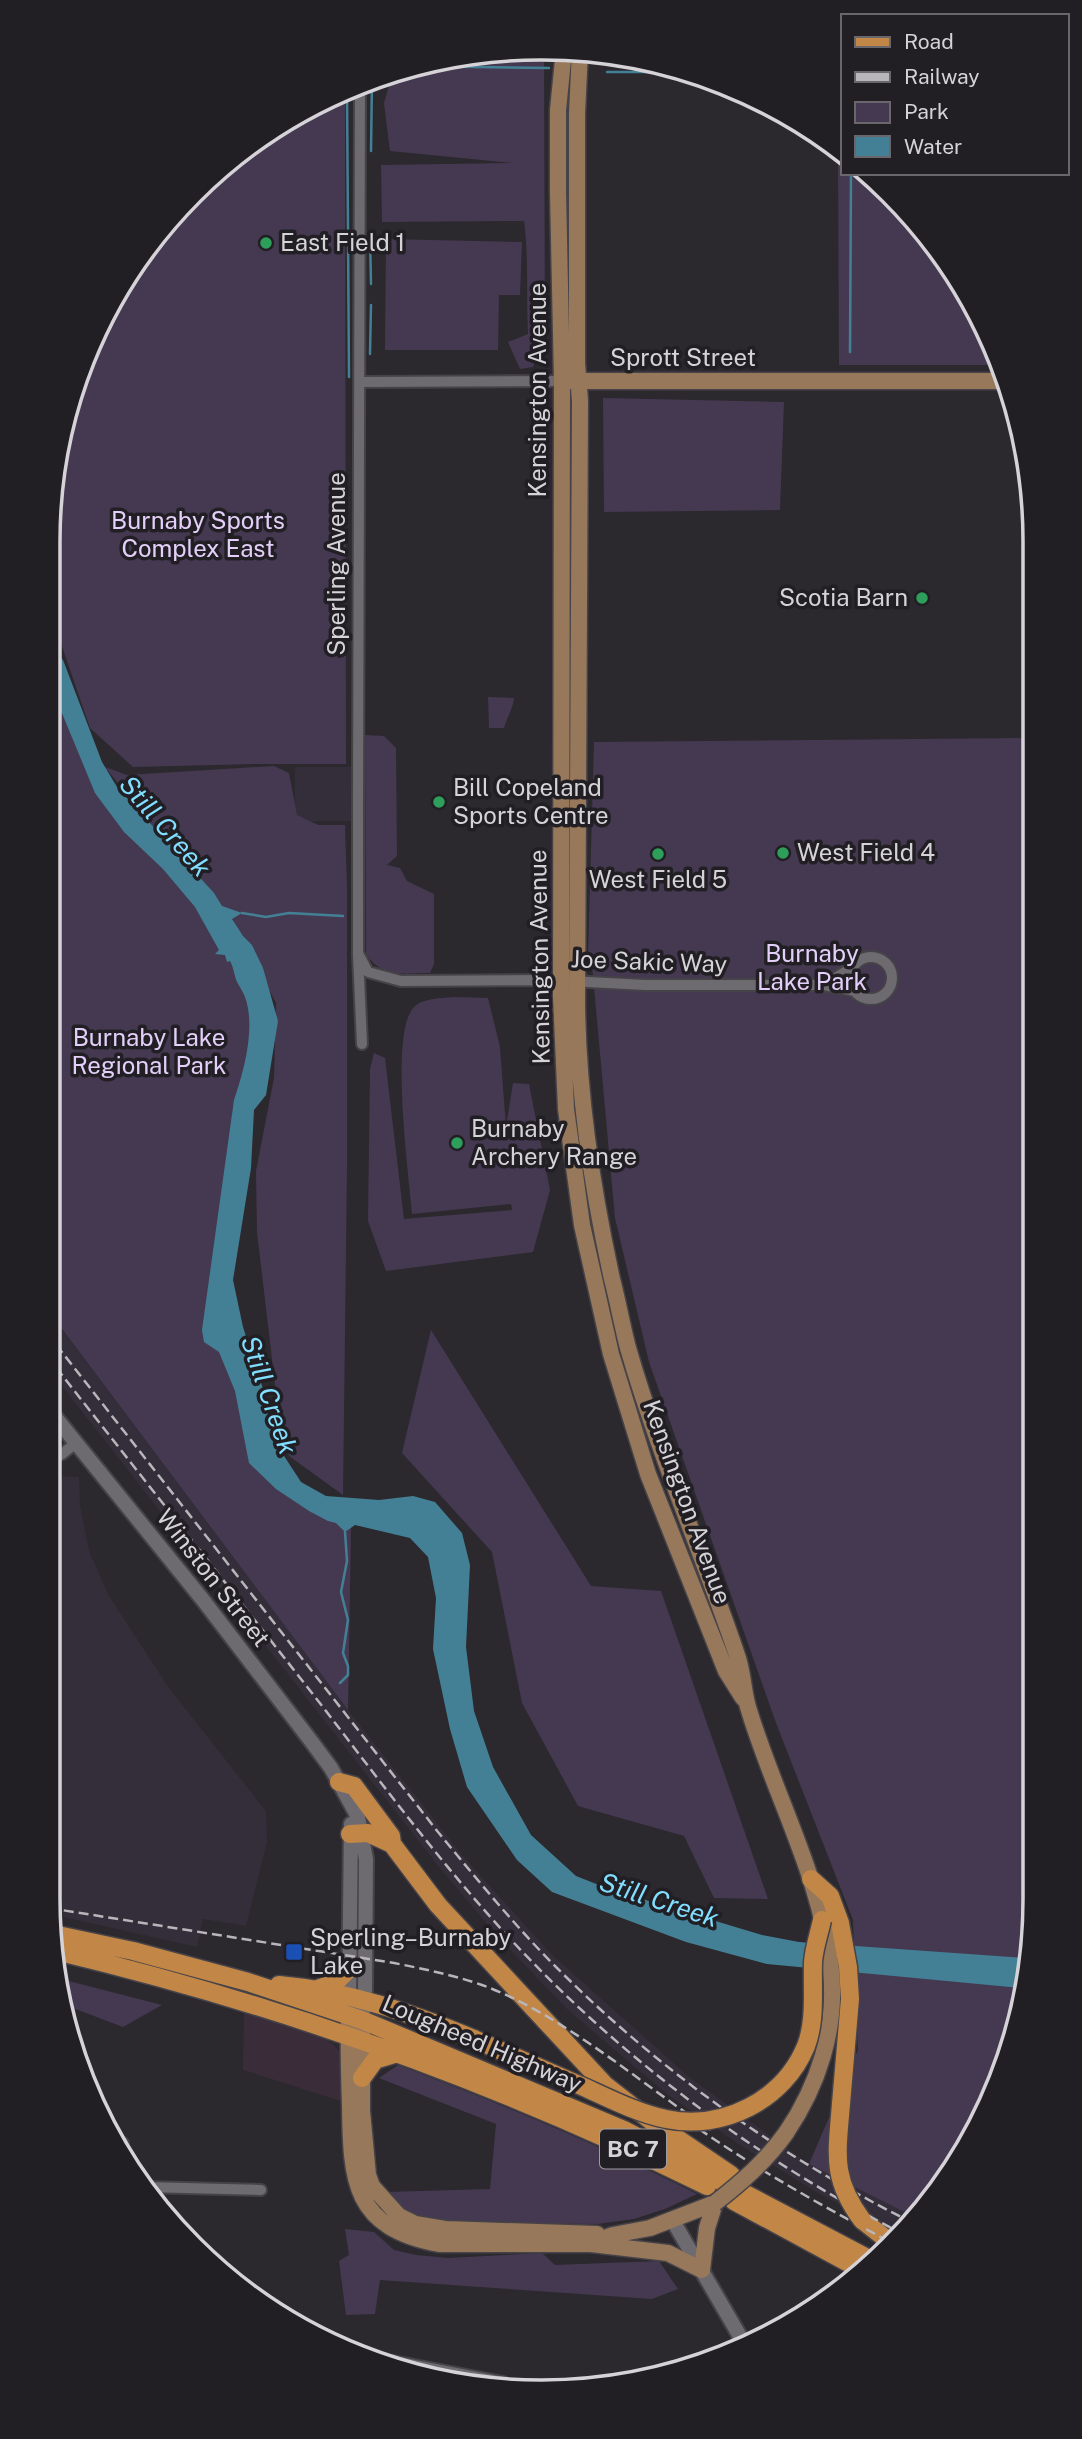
<svg xmlns="http://www.w3.org/2000/svg" width="1082" height="2439" font-family="'Public Sans',sans-serif">
<rect width="100%" height="100%" fill="#2b282e"/>
<path fill="#3a2c39" d="M244 2012 324 2038 335 2046 342 2055 344 2102 243 2070Z"/>
<path fill="#342e3a" d="M295 767H352V821H295Z
M47 1310 348 1710 461 1854 550 1953 689 2077 809 2164 916 2218 912 2223 899 2235 816 2192 737 2143 668 2095 568 2010 498 1937 439 1867 47 1367Z
M47 1476 79 1477 80 1505 89 1551 109 1596 169 1688 266 1811 267 1842 246 1926 203 1919 197 1947 50 1914 47 1898Z"/>
<path fill="#453951" d="M509 48 544 49 545 340 533 367 520 369 508 342 528 334C526 297 529 259 524 221L382 222 381 165 513 163 390 151 384 103 393 72 414 64Z
M345 90 346 764H259L133 767 90 728 54 623 49 528 74 382 114 294 170 215 241 149 323 98Z
M838 152 842 156V173H861L932 240 997 352 1001 365H839Z
M386 239 522 242 520 295H499L498 350H385Z
M603 398 784 402 780 510 604 512Z
M47 675 103 797 180 882 250 984 253 1056 211 1316 265 1471 351 1528 348 1710 47 1309Z
M488 697 514 698C513 709 507 717 504 728H489Z
M365 735 384 736 396 748 397 856 387 865 400 868 407 881 434 894V964L430 973C403 973 383 979 366 954Z
M1031 738 1035 1898 1008 2057 969 2145 916 2218 809 2164 858 2050 853 1920 776 1723 649 1362 615 1218 592 965 588 957 594 742Z
M274 766 289 773 297 815 318 825H345L347 887V1168L343 1495 289 1456 278 1410 257 1232 256 1171 274 1078 276 1003 238 932 105 767 127 775Z
M455 997 488 998 500 1047 506 1127 513 1083 529 1084 550 1190 533 1252 386 1271 368 1221 370 1069 374 1053 385 1058 404 1219 512 1210 511 1204 412 1214C409 1176 389 1032 414 1007 423 998 443 998 455 997Z
M431 1330 591 1586 661 1591 768 1899 714 1898 684 1836 578 1806 522 1703 492 1552 402 1453Z
M61 1979 162 2005 123 2027 65 2005Z
M398 2065C500 2103 599 2145 697 2194L665 2209 634 2219 597 2224 438 2222 411 2215 386 2192 490 2189 496 2124 379 2078Z
M345 2229 374 2232 394 2250 416 2255 448 2258 542 2253 555 2265 659 2261 678 2289 652 2299 380 2280 375 2314 346 2315 339 2261 349 2255Z"/>
<path fill="#448095" d="M47 642 63 660 102 762 117 787 214 893 222 906 242 913 232 919 243 936 252 945 263 968 278 1021 266 1095 254 1110 251 1168 233 1280 243 1327 264 1392 273 1439 301 1482 326 1496 379 1500 413 1496 435 1502 462 1533 470 1565 466 1647 474 1711 493 1767 531 1835 576 1876 609 1889 762 1935 799 1942 1025 1958 1020 1988 767 1964 686 1942 552 1892 517 1860 467 1787 450 1729 433 1649 436 1598 428 1557 410 1538 355 1525 345 1532 336 1523 328 1521 309 1511 276 1489 249 1463 235 1391 219 1352 204 1342 202 1330 234 1100C244 1071 256 1027 245 997 243 992 240 987 237 982 234 975 234 968 230 961L227 962 225 955 215 954 219 950 195 907 163 869 124 832 95 793 47 677Z"/>
<g fill="none" stroke-linecap="round" stroke-linejoin="round">
<path stroke="#448095" stroke-width="2.5" d="M409 66 549 68
M607 72H693
M347 90 349 377
M371 151 372 79
M370 236 371 284
M850 352 851 173
M370 354 371 305
M242 913 266 917 289 913 343 916
M340 1683 348 1675V1666L343 1653 348 1620 341 1592 347 1561 345 1532"/>
<defs>
<path id="minor" d="M579 57 633 58
M360 84 358 807V955L362 1044
M360 382 562 381
M359 955 368 972 401 981 550 980 645 985H824L855 991
M850 978a21 21 0 1 1 42 0a21 21 0 1 1-42 0Z
M824 985 853 967
M47 1460 62 1454 76 1443
M123 2143V2158
M144 2187 261 2190"/>
<path id="tertiary" d="M47 1407 203 1600 311 1741 331 1768 358 1817 366 1859 365 1990 362 2020
M349 2007 351 1824
M673 2221 745 2345
M393 2363 503 2384"/>
<path id="secondary" d="M564 50 558 110V192L562 381 561 997 566 1109 582 1225 611 1354 648 1474 726 1671 743 1698
M580 51 577 113V363L580 401 577 1003C578 1096 592 1188 612 1279 618 1302 622 1325 628 1348 658 1452 702 1552 737 1655 743 1671 743 1690 748 1707 774 1795 822 1878 831 1971 837 2029 818 2086 786 2133
M568 381H1005
M349 2015C348 2046 349 2076 350 2106 351 2181 353 2228 439 2244H589L613 2235 650 2228 715 2203
M362 2020V2111L368 2175 372 2186 399 2216 415 2224 445 2229 597 2234
M591 2244 668 2253 702 2270 707 2228 715 2203"/>
<path id="primary" d="M339 1782 354 1786 391 1836 392 1844 438 1905 605 2085 650 2120 731 2175
M350 1834 368 1833 392 1844
M811 1879 830 1896 840 1923 848 1967 850 1999 841 2104
M53 1934 133 1951 248 1982 362 2020 624 2130 869 2259
M56 1951C282 2005 499 2083 707 2186
M279 1985C348 1991 411 2013 474 2039
M318 1989 336 1982 351 1967
M362 2078 375 2060 398 2053
M734 2201 858 2268
M862 2220 890 2242"/>
</defs>
<use href="#minor" stroke="#464348" stroke-width="14"/>
<use href="#tertiary" stroke="#464348" stroke-width="18"/>
<use href="#secondary" stroke="#464348" stroke-width="19"/>
<use href="#primary" stroke="#464348" stroke-width="21"/>
<use href="#minor" stroke="#6d6a70" stroke-width="10"/>
<use href="#tertiary" stroke="#6d6a70" stroke-width="14"/>
<use href="#secondary" stroke="#97785b" stroke-width="16"/>
<use href="#primary" stroke="#c28647" stroke-width="18"/>
<path stroke="#b8b6bb" stroke-width="2.5" stroke-dasharray="10 5" stroke-linecap="butt" d="M47 1333 438 1832C476 1878 514 1925 557 1968 661 2072 781 2157 913 2223
M47 1356C135 1468 224 1581 312 1693 378 1778 442 1866 515 1944 627 2063 756 2158 901 2233
M49 1908 394 1963C424 1969 453 1975 482 1985 562 2014 640 2083 711 2130
M699 2129C760 2171 824 2207 890 2242"/>
<defs>
<path id="secondary-bridge" d="M715 2203C742 2182 766 2161 786 2133"/>
<path id="primary-bridge" d="M474 2039C511 2055 549 2072 586 2088 612 2100 638 2113 666 2119 723 2131 784 2100 806 2046 816 2020 812 1990 813 1962 814 1948 819 1934 822 1920
M841 2104C837 2154 831 2178 862 2220"/>
</defs>
<use href="#secondary-bridge" stroke="#464348" stroke-width="19" stroke-linecap="butt"/>
<use href="#primary-bridge" stroke="#464348" stroke-width="21" stroke-linecap="butt"/>
<use href="#secondary-bridge" stroke="#97785b" stroke-width="16"/>
<use href="#primary-bridge" stroke="#c28647" stroke-width="18"/>
</g>
<g fill="#2e9e5b" stroke="#211f24" stroke-width="2.5">
<circle cx="266" cy="243" r="7"/>
<circle cx="922" cy="598" r="7"/>
<circle cx="439" cy="802" r="7"/>
<circle cx="783" cy="853" r="7"/>
<circle cx="658" cy="854" r="7"/>
<circle cx="457" cy="1143" r="7"/>
</g>
<rect fill="#1a4fb4" stroke="#211f24" stroke-width="2.5" x="285" y="1943" width="18" height="18" rx="3.5"/>
<g text-anchor="middle" stroke-width="7" stroke-linejoin="round" paint-order="stroke">
<rect fill="#211f24" stroke="#9f9da1" stroke-width="2" x="600" y="2129.5" width="66" height="39" rx="5"/>
<g font-size="23" font-weight="bold" fill="#d5d3d7">
<text x="633" y="2157">BC 7</text>
</g>
<g font-size="24" fill="#d5d3d7" stroke="#211f24" text-anchor="start">
<text x="280" y="251">East Field 1</text>
<text x="908" y="606" text-anchor="end">Scotia Barn</text>
<text x="453" y="796">Bill Copeland<tspan x="453" dy="28">Sports Centre</tspan></text>
<text x="797" y="861">West Field 4</text>
<text x="658" y="888" text-anchor="middle">West Field 5</text>
<text x="471" y="1137">Burnaby<tspan x="471" dy="28">Archery Range</tspan></text>
<text x="310" y="1946">Sperling–Burnaby<tspan x="310" dy="28">Lake</tspan></text>
</g>
<g font-size="24" fill="#d5d3d7" stroke="#211f24">
<text x="683" y="366">Sprott Street</text>
<text transform="translate(538 390) rotate(-90)" y="8">Kensington Avenue</text>
<text transform="translate(337 564) rotate(-90)" y="8">Sperling Avenue</text>
<text transform="translate(540 957) rotate(-91)" y="8">Kensington Avenue</text>
<text transform="translate(649 962) rotate(2)" y="8">Joe Sakic Way</text>
<text transform="translate(687 1502) rotate(70)" y="8">Kensington Avenue</text>
<text transform="translate(213 1578) rotate(52)" y="8">Winston Street</text>
<text transform="translate(482 2044) rotate(23)" y="8">Lougheed Highway</text>
</g>
<g font-size="24" fill="#e3cff9" stroke="#211f24">
<text x="198" y="529">Burnaby Sports<tspan x="198" dy="28">Complex East</tspan></text>
<text x="812" y="962">Burnaby<tspan x="812" dy="28">Lake Park</tspan></text>
<text x="149" y="1046">Burnaby Lake<tspan x="149" dy="28">Regional Park</tspan></text>
</g>
<g font-size="26" font-style="italic" fill="#81deff" stroke="#211f24">
<text transform="translate(165 826) rotate(49)" y="9">Still Creek</text>
<text transform="translate(269 1395) rotate(71)" y="9">Still Creek</text>
<text transform="translate(659 1900) rotate(18)" y="9">Still Creek</text>
</g>
</g>
<path d="M0 0H1082V2439H0ZM541 60H542A481 481 0 0 1 1023 541V1899A481 481 0 0 1 542 2380H541A481 481 0 0 1 60 1899V541A481 481 0 0 1 541 60Z" fill="#211f24" fill-rule="evenodd"/>
<path fill="none" stroke="#d5d3d7" stroke-width="3.5" d="M541 60H542A481 481 0 0 1 1023 541V1899A481 481 0 0 1 542 2380H541A481 481 0 0 1 60 1899V541A481 481 0 0 1 541 60Z"/>
<rect x="841" y="14" width="228" height="161" fill="#211f24" stroke="#69676c" stroke-width="2"/>
<rect x="855" y="37" width="35" height="10" fill="#c28647" stroke="#69676c" stroke-width="2"/>
<text x="904" y="49" font-size="21" fill="#d5d3d7">Road</text>
<rect x="855" y="72" width="35" height="10" fill="#b8b6bb" stroke="#69676c" stroke-width="2"/>
<text x="904" y="84" font-size="21" fill="#d5d3d7">Railway</text>
<rect x="855" y="102" width="35" height="21" fill="#453951" stroke="#69676c" stroke-width="2"/>
<text x="904" y="119" font-size="21" fill="#d5d3d7">Park</text>
<rect x="855" y="136" width="35" height="21" fill="#448095" stroke="#69676c" stroke-width="2"/>
<text x="904" y="154" font-size="21" fill="#d5d3d7">Water</text>
</svg>
